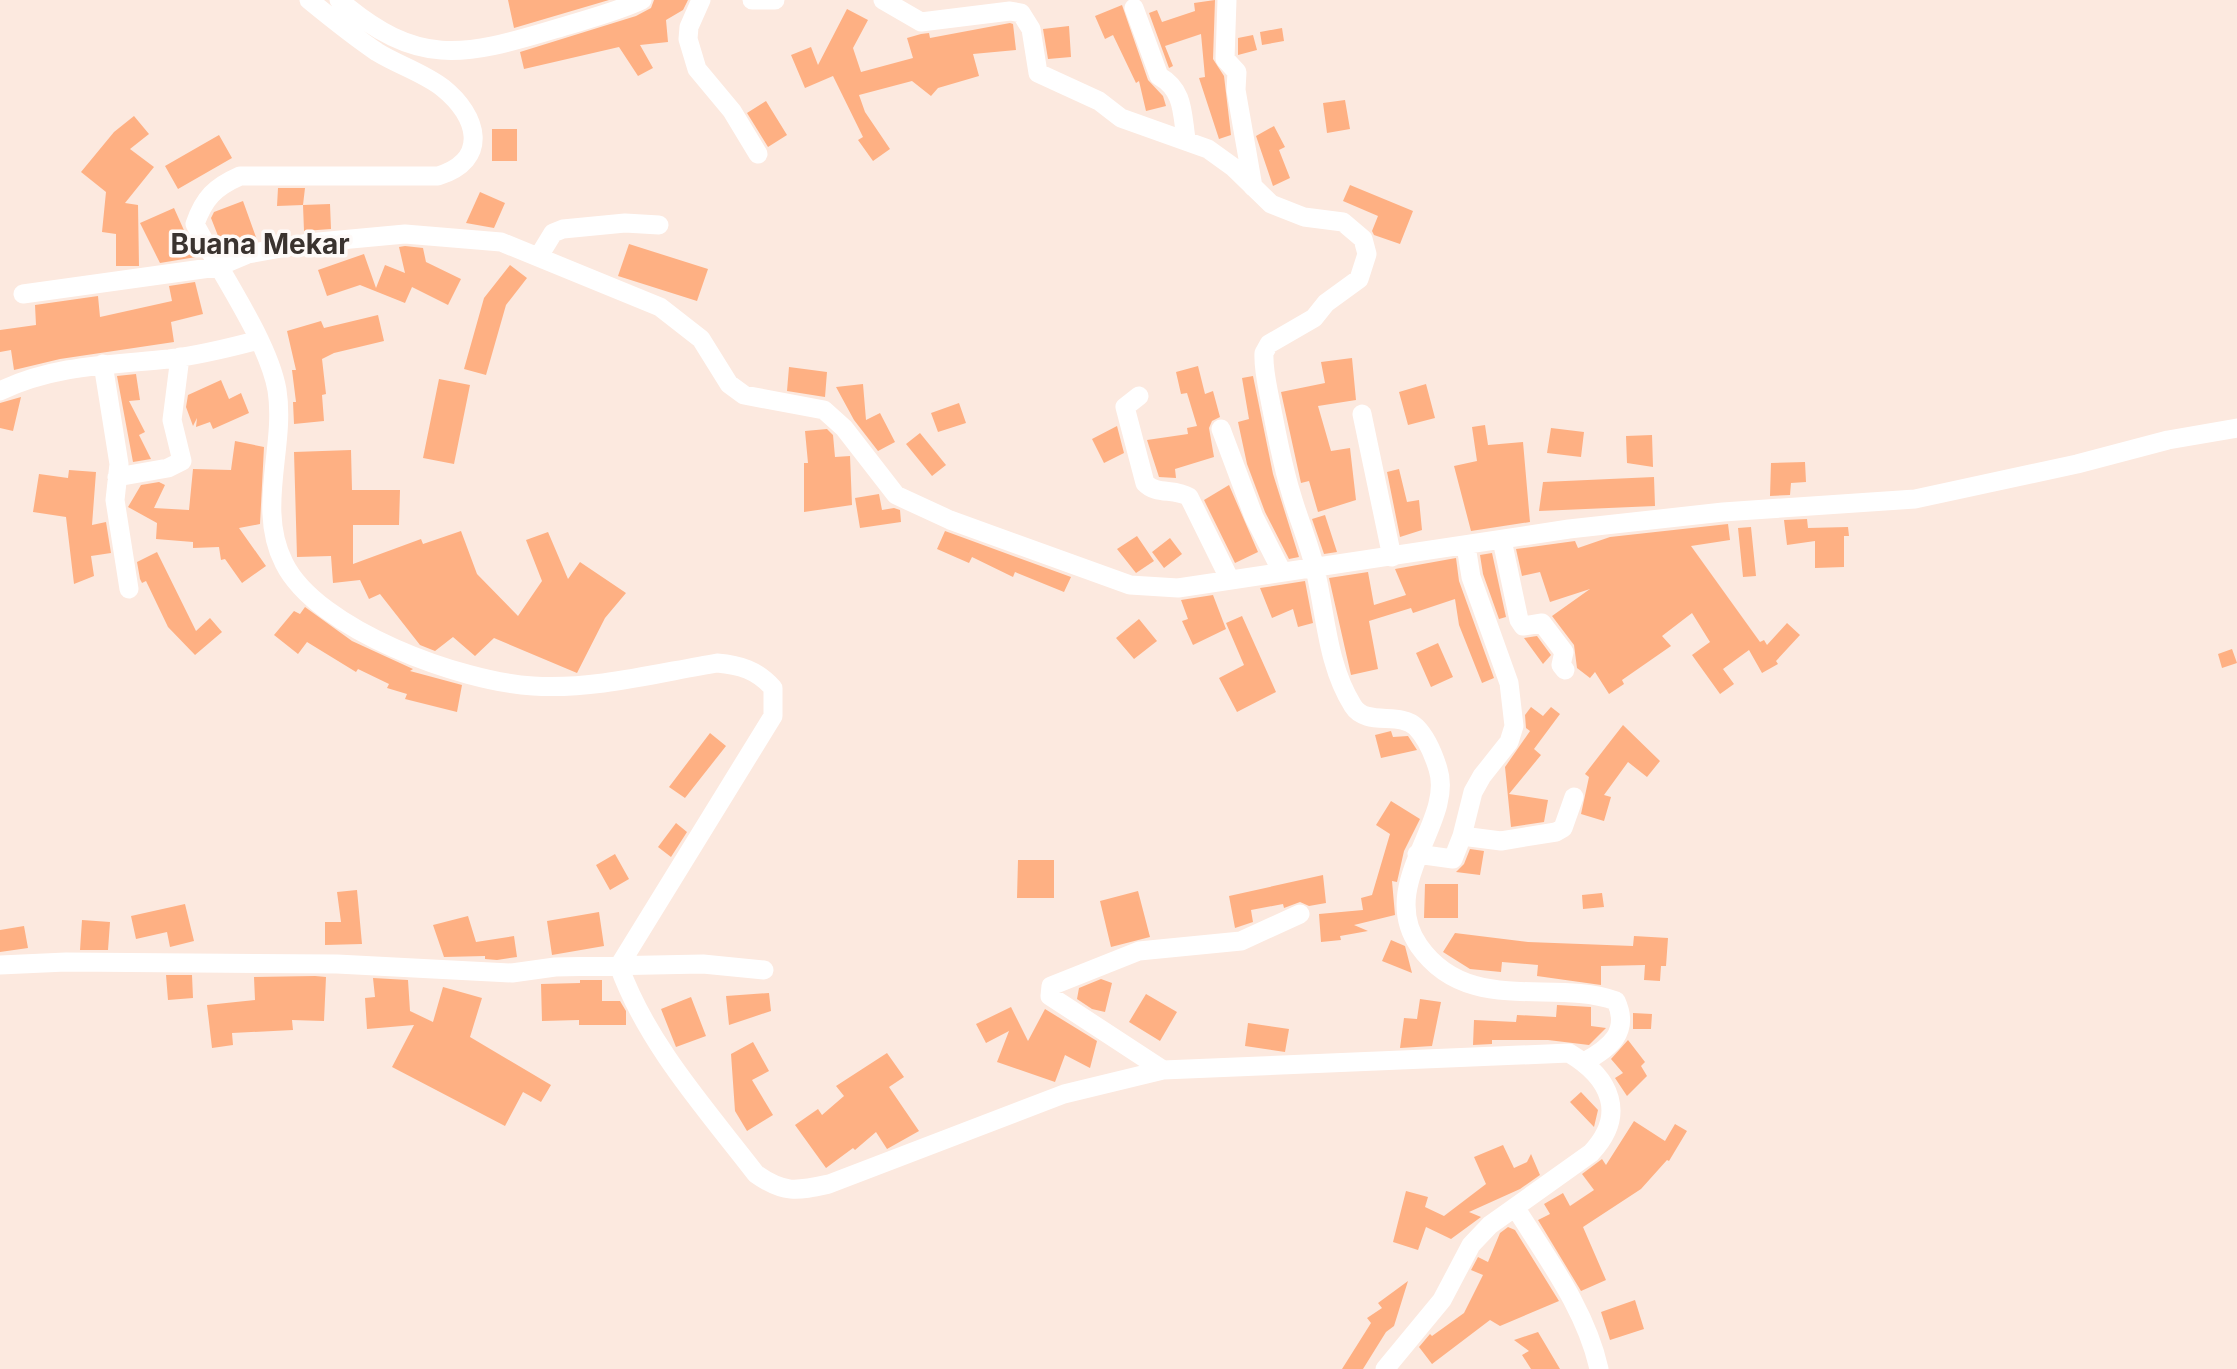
<svg xmlns="http://www.w3.org/2000/svg" width="2237" height="1369" font-family="Inter,sans-serif">
<rect width="100%" height="100%" fill="#fce9df"/>
<path fill="#feb083" d="M508 0H609L514 28Z
M654 0H688L683 10 666 20 668 42 640 45 653 68 638 76 619 47 524 69 520 52 636 16 651 8Z
M1215 0 1213 59 1224 76 1231 135 1219 139 1199 78 1205 77 1201 34 1165 46 1173 66 1169 68 1149 13 1157 10 1162 22 1195 11 1194 3Z
M1122 5 1148 80 1163 96 1166 106 1146 111 1139 81 1136 83 1113 35 1105 39 1095 16Z
M847 9 868 20 853 48 861 72 913 58 907 38 921 34 929 33 930 38 1010 23 1013 24 1016 50 973 54 979 76 938 88 931 96 912 81 859 95 865 112 890 149 873 161 858 140 863 137 833 76 805 88 791 55 811 47 818 65Z
M1069 26 1071 57 1048 59 1043 29Z
M1282 28 1284 41 1262 45 1260 32Z
M1253 35 1257 50 1238 55V38Z
M1345 100 1350 129 1327 133 1323 103Z
M766 101 787 135 768 147 747 113Z
M134 116 149 134 130 149 154 167 125 203 138 205 139 266H116V234L102 232 106 192 81 172 114 132Z
M1274 126 1285 147 1279 150 1290 178 1273 186 1256 136Z
M492 129H517V161H492Z
M219 135 232 158 178 189 165 166Z
M1350 185 1413 211 1400 244 1374 235 1372 231 1378 216 1343 201Z
M278 188H305L303 205 277 206Z
M480 192 505 203 494 228 466 223Z
M243 201 257 240 224 251 211 218 214 212Z
M330 204 331 229 304 231 303 205Z
M174 208 196 257 160 263 140 223Z
M629 244 708 269 697 301 618 276Z
M405 246 423 248 426 262 461 279 448 305 412 287 405 303 360 285 327 296 318 270 364 254 376 288 385 265 405 273 399 247Z
M510 265 527 278 506 305 486 375 464 369 484 298Z
M195 282 203 314 171 322 174 342 60 359 14 370 11 350 0 352V330L36 325 35 305 98 296 100 317 172 301 169 286Z
M378 315 384 341 334 353 322 359 326 394 322 395 324 421 294 424 293 402H296L292 370H296L287 331 321 321 324 328Z
M1352 358 1356 400 1318 406 1331 451 1350 448 1356 500 1318 512 1309 481 1301 483 1281 392 1325 383 1321 362Z
M1198 366 1205 394 1213 391 1220 417 1212 421 1209 428 1214 457 1175 469 1176 478 1159 477 1147 440 1188 434 1187 428 1197 426 1187 393 1181 394 1176 372Z
M789 367 827 372 825 397 787 391Z
M136 374 140 400 129 401 145 432 139 435 151 459 133 462 117 376Z
M1253 376 1273 474 1299 557 1289 559 1265 512 1247 464 1238 422 1249 419 1242 378Z
M439 379 470 385 454 464 423 458Z
M221 380 229 399 241 393 249 413 213 429 210 422 196 427 197 418 193 426 186 407 188 395Z
M863 384 866 420 880 413 895 442 878 451 854 420 836 387Z
M1426 384 1435 418 1408 425 1399 392Z
M21 397 13 431 0 428V403Z
M959 403 966 423 938 432 931 413Z
M1485 425 1488 445 1523 442 1530 522 1471 531 1454 466 1477 461 1472 427Z
M1117 426 1124 453 1104 463 1092 439Z
M1551 428 1584 432 1581 457 1547 453Z
M827 429 833 435 835 457 850 456 852 505 804 512V463H808L805 431Z
M920 433 946 465 932 476 906 444Z
M1652 435 1653 467 1627 463 1626 436Z
M235 441 264 447 260 524 239 528 266 566 242 583 225 559 221 560 219 547 193 548V542L156 539 157 523 128 507 141 485 159 482 165 485 154 508 189 510 193 469 231 470Z
M351 450 352 490H400L399 525H353V564L421 539 423 544 461 531 477 574 518 616 542 581 526 540 548 532 568 579 580 562 626 593 605 618 577 673 494 638 475 656 453 637 435 651 420 645 380 594 369 599 360 580 333 583 331 556 297 557 294 452Z
M1805 462 1806 482 1791 483 1790 495 1770 496 1771 463Z
M1399 469 1407 502 1419 500 1422 530 1400 537 1387 472Z
M69 470 96 472 92 525 106 522 111 553 91 556 94 576 74 584 66 517 33 512 39 474 68 478Z
M1654 477 1655 506 1539 511 1543 482Z
M1229 485 1258 552 1235 563 1204 500Z
M879 494 882 510 894 508 900 510 901 522 860 528 855 498Z
M1325 515 1337 552 1324 554 1312 519Z
M1807 519 1808 528 1848 527 1849 536H1844V567L1815 568V541L1787 545 1784 520Z
M1728 524 1730 540 1691 546 1760 642 1764 640 1767 645 1787 623 1800 635 1776 661 1778 664 1762 673 1749 650 1723 669 1734 684 1720 694 1692 655 1710 642 1692 613 1662 636 1671 646 1622 680 1624 684 1609 694 1595 672 1590 678 1577 668 1574 645 1552 616 1590 589 1550 602 1540 572 1522 576 1516 549 1575 541 1578 548 1610 537Z
M1751 527 1756 576 1743 577 1738 528Z
M945 531 1071 577 1064 592 1015 572 1013 577 972 557 969 563 937 549Z
M1137 536 1154 561 1136 573 1117 549Z
M1170 538 1182 554 1164 568 1152 552Z
M157 552 196 631 210 618 222 632 195 655 168 627 146 581 142 583 140 579 137 562Z
M1492 553 1506 617 1499 619 1483 574 1480 555Z
M1456 558 1459 581 1494 678 1482 683 1459 625 1455 599 1413 613 1411 608 1369 621 1378 669 1351 675 1329 578 1368 572 1374 605 1406 595 1395 569Z
M1305 581 1313 623 1298 627 1293 609 1272 618 1260 588Z
M1213 595 1226 629 1193 645 1182 621 1188 619 1181 600Z
M305 607 352 641 413 669 410 671 462 685 457 712 405 699 407 694 387 688 389 684 358 669 356 672 307 642 298 654 274 635 294 611 300 614Z
M1242 616 1276 692 1237 712 1219 678 1244 665 1226 623Z
M1139 619 1157 641 1134 659 1116 638Z
M1537 636 1551 655 1543 664 1524 638Z
M1438 643 1453 677 1431 687 1416 653Z
M2232 649 2237 663 2222 668 2218 654Z
M1531 707 1543 716 1551 707 1560 714 1534 749 1541 755 1509 794 1548 800 1544 822 1511 827 1505 767 1530 731 1526 728 1525 715Z
M1623 725 1660 761 1647 777 1628 762 1604 795 1611 797 1604 821 1581 814 1589 777 1585 774Z
M1391 731 1393 737 1408 736 1417 750 1381 758 1375 735Z
M710 733 726 746 685 798 669 787Z
M1391 801 1420 819 1404 851 1397 882 1392 881 1395 915 1354 925 1368 931 1340 936 1341 940 1321 942 1319 914 1363 910 1361 898 1372 895 1390 834 1376 825Z
M676 823 687 832 671 857 658 847Z
M1470 849 1484 851 1480 875 1456 872 1464 864Z
M615 854 629 879 610 890 596 865Z
M1018 860H1054V898H1017Z
M1323 875 1326 903 1309 906 1300 902 1284 908 1283 904 1251 910 1253 922 1235 928 1229 896Z
M1425 884H1458V918H1424Z
M357 890 362 944 325 945V922H341L337 892Z
M1138 891 1150 937 1111 947 1100 901Z
M1602 893 1604 907 1583 909 1582 895Z
M185 904 194 941 170 947 167 932 136 939 131 916Z
M599 912 604 946 552 955 547 921Z
M468 916 476 942 514 936 517 957 497 960 485 959V956L444 957 433 925Z
M82 920 110 922 108 950H80Z
M24 926 28 948 0 952V930Z
M1455 933 1528 942 1633 946 1634 936 1668 938 1666 966H1661L1660 981 1644 980 1645 965 1601 966V985L1537 976 1538 965 1502 962 1501 972 1470 969 1443 952Z
M1391 940 1405 946 1412 973 1382 961Z
M166 975H192L193 998 168 1000Z
M315 976 326 977 324 1021 292 1020 293 1030 232 1033 233 1045 212 1048 207 1005 255 1000 254 977Z
M373 978 408 980 410 1011 433 1022 443 987 482 998 470 1037 551 1085 541 1102 523 1092 505 1126 392 1067 414 1025 367 1029 365 998 375 997Z
M1101 979 1112 983 1105 1012 1092 1009 1077 999 1079 988Z
M580 980H602V1001H620L626 1011V1025H579V1020L542 1021 541 984 580 983Z
M769 993 771 1011 729 1025 726 996Z
M1146 994 1177 1012 1160 1041 1129 1022Z
M691 997 706 1036 676 1047 661 1009Z
M1420 999 1441 1002 1432 1046 1400 1048 1404 1018 1417 1019Z
M1557 1005 1591 1007V1026L1606 1028 1589 1045 1548 1040H1492V1044L1473 1045 1474 1020 1516 1022 1517 1015 1556 1017Z
M1011 1007 1028 1041 1045 1009 1097 1041 1090 1068 1065 1055 1055 1082 997 1062 1009 1031 986 1043 976 1024Z
M1633 1013 1652 1014 1651 1029H1633Z
M1248 1023 1289 1029 1285 1052 1245 1046Z
M1628 1040 1645 1062 1641 1066 1647 1076 1627 1096 1615 1078 1623 1073 1611 1059Z
M753 1042 769 1071 752 1080 773 1115 747 1131 735 1111 731 1054Z
M887 1053 904 1077 889 1087 919 1131 887 1149 876 1132 855 1150 853 1148 826 1168 795 1125 818 1109 822 1115 844 1096 836 1086Z
M1581 1092 1598 1110 1594 1127 1570 1102Z
M1634 1121 1665 1141 1675 1124 1687 1131 1669 1161 1667 1160 1641 1189 1583 1227 1606 1280 1581 1291 1538 1220 1550 1214 1544 1204 1563 1193 1570 1206 1594 1190 1582 1174 1602 1159 1606 1165Z
M1503 1145 1514 1168 1527 1162 1531 1154 1540 1175 1520 1189 1469 1212 1481 1217 1451 1239 1426 1227 1418 1250 1393 1242 1406 1191 1428 1197 1425 1207 1444 1216 1486 1184 1474 1157Z
M1508 1227 1515 1230 1559 1301 1500 1326 1490 1320 1432 1364 1419 1347 1430 1334 1432 1336 1464 1313 1483 1275 1471 1270 1478 1257 1488 1262 1500 1233Z
M1408 1281 1394 1326 1386 1332 1363 1369H1342L1371 1323 1367 1318 1382 1308 1378 1303Z
M1635 1300 1644 1329 1610 1340 1601 1312Z
M1538 1332 1560 1369H1531L1522 1355 1529 1351 1514 1340Z"/>
<g fill="none" stroke-linecap="round" stroke-linejoin="round">
<path stroke="#fff" stroke-width="19" d="M309 0C331 18 353 36 377 52 398 65 424 73 443 88 478 116 490 160 438 176H240C215 187 204 198 195 224 219 271 268 340 277 390 286 447 256 508 284 563 317 630 462 682 533 686 594 690 657 673 717 663 740 665 757 670 773 688V716L619 966C647 1044 706 1109 756 1174 784 1194 797 1191 829 1184L1064 1094 1163 1070 1569 1053C1611 1078 1627 1115 1591 1153L1490 1225 1471 1245 1442 1300 1385 1369
M339 0C417 67 462 57 555 29 584 20 614 13 642 0
M701 0 689 27 688 39 697 69 732 111 758 154
M752 0H775
M883 0 921 22 1010 11 1021 13 1031 29 1038 73 1099 101 1121 118 1208 149 1233 167 1271 204 1304 217 1343 222 1363 239 1367 254 1359 279 1326 303 1314 318 1269 344 1264 353C1263 370 1268 388 1271 405 1277 435 1282 464 1291 493 1298 518 1309 543 1315 569 1326 615 1327 665 1353 706 1366 727 1400 711 1416 727 1426 737 1434 756 1438 769 1455 822 1376 884 1419 946 1468 1016 1553 978 1616 1001 1630 1032 1610 1048 1584 1062
M1227 0 1225 59 1237 72 1236 90 1253 187
M1134 8 1159 76C1184 90 1182 113 1186 139
M539 256 553 233 563 229 625 223 659 225
M23 294 217 267 248 254 308 243 405 234 501 242 660 307 701 339 729 384 744 395 824 410 844 428 896 495 950 520 1130 585 1178 588 1569 529 1723 512 1915 499 2077 464 2168 440 2237 428
M103 364 119 464 115 500 129 589
M0 391C54 365 110 365 169 359 200 355 229 348 259 340
M1139 396 1125 407 1145 483C1156 495 1175 488 1189 497L1230 580
M1362 414 1392 557
M1221 429 1254 517 1282 572
M117 477 168 468 182 461 172 420 180 357
M1502 540 1519 620 1523 626 1542 623 1564 652 1561 665 1565 670
M1466 546 1471 577 1509 683 1514 726 1509 742 1482 776 1473 792 1462 836 1501 841 1556 832 1563 828 1574 797
M1417 854 1453 859 1462 836
M0 965 66 962 337 964 512 973 555 967 703 964 764 970
M1163 1070 1050 996 1051 986 1139 951 1241 941 1300 914
M1515 1207C1547 1258 1586 1310 1599 1369"/>
</g>
<g text-anchor="middle" stroke-width="7" stroke-linejoin="round" paint-order="stroke">
<g font-size="28" font-weight="bold" fill="#3a332f" stroke="#fefaf8">
<text x="260" y="254">Buana Mekar</text>
</g>
</g>
</svg>
